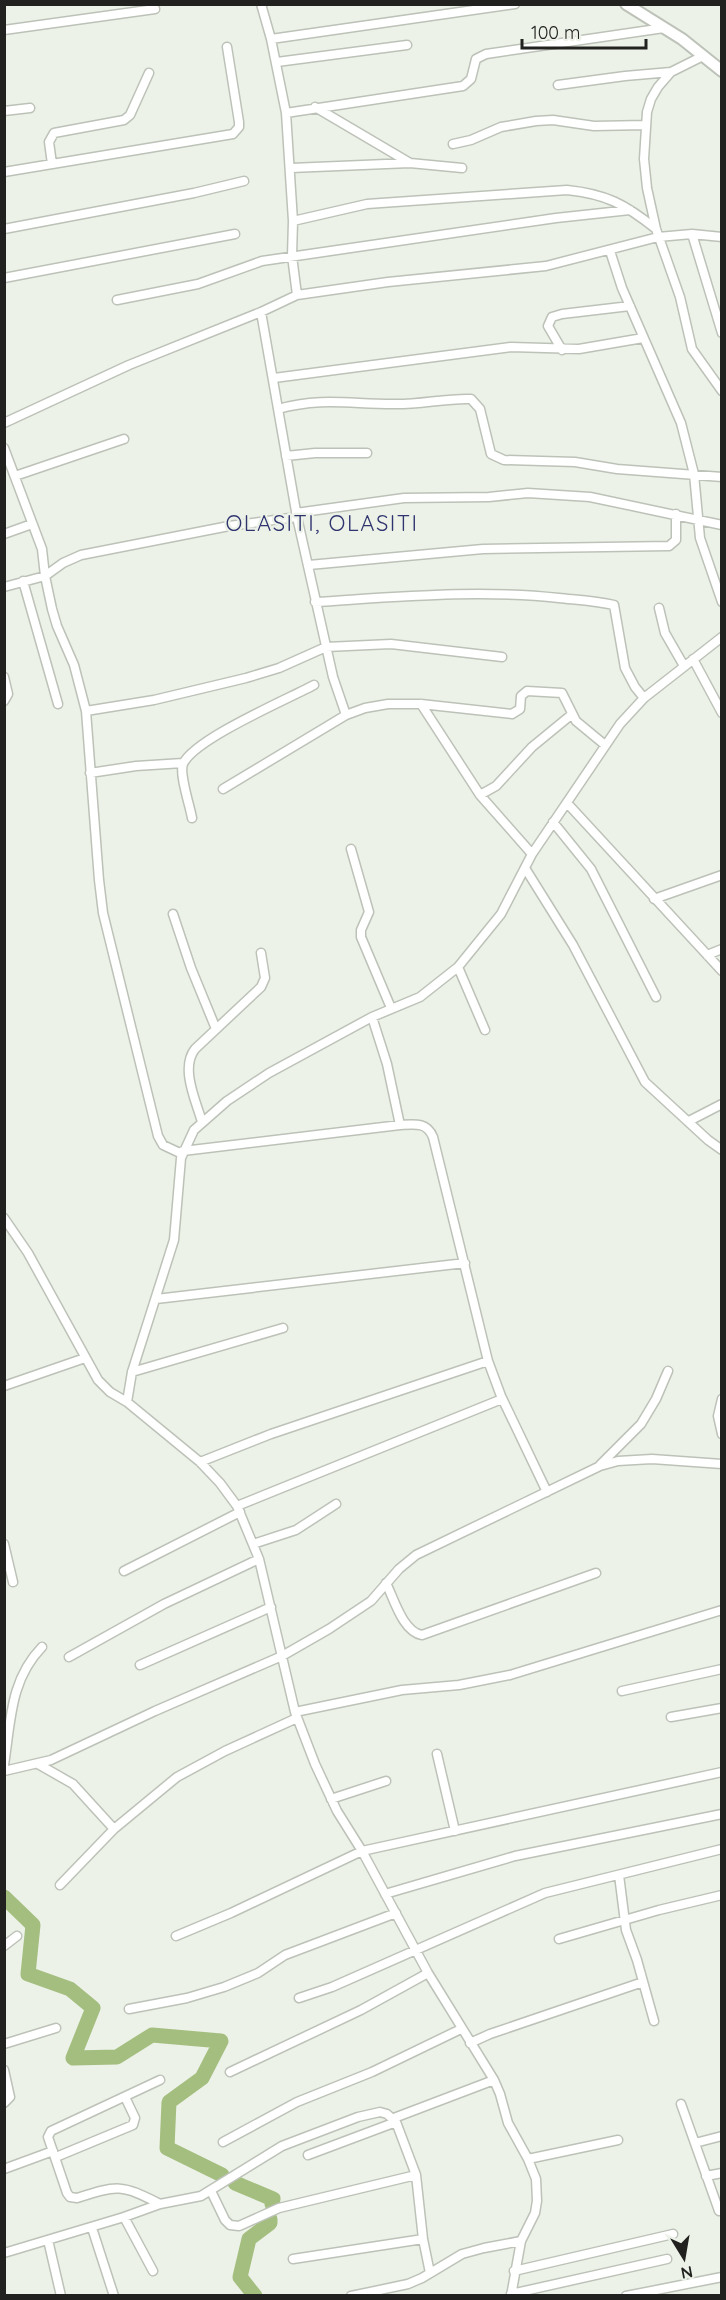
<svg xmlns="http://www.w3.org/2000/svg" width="726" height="2300" font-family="Quicksand,sans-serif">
<rect width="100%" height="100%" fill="#edf2e8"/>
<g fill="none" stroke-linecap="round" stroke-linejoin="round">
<path stroke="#a4be7f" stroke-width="15" d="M4 1897 33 1925 28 1974 70 1989 93 2008 73 2058 117 2057 152 2035 221 2041 202 2078 169 2102 167 2148 222 2175
M235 2183 273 2199 272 2204
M255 2296 240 2277 249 2239 270 2223V2219"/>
<defs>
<path id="minor" d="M261 4 271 39 286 113 293 221 292 256 297 295
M4 30 155 9
M271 39 515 4
M703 56 671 72 658 87 651 99 647 112 644 159 647 188 656 229 680 297 692 349 722 391
M277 62 407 45
M558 85 625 76 671 72
M315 107 410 163
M4 111 30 108
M286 113 463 86 471 79 476 59 486 54 664 28
M453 144 471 140 501 127 536 121 553 120 594 126 646 125
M52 164 49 142 54 133 124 120 130 115 149 73
M291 168 410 163 462 168
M4 172 233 134 239 127V122L227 47
M293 221 367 204 567 190C606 194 625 204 656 229
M4 229 194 193 244 181
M692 234 722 333
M610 251 622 288 681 423 694 474 700 538 722 602
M4 278 235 234
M117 300 198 284 262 261 556 218 630 210
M261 312 297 517 333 677 346 715
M562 350 548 326 552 317 562 314 630 306
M274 378 511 347 579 349 643 338
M278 409C321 397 350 404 392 404 419 405 445 398 471 399L480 409 491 454 504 460 575 462 617 469 722 477
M4 423 129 365 261 312 297 295 388 282 546 266 658 237 692 234 722 237
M4 448 42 549 45 576 52 609 57 626 74 665 86 711 99 880 103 913 158 1136 163 1145 182 1154
M286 456 315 453H367
M15 476 124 439
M296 513 404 498 489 497 528 493 590 497 722 525
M4 534 32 524
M309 565 483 549 669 546 676 540V514
M23 581 58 704
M4 587 45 576 63 563 81 555 229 526 297 517
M315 602C396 597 478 589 559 598 578 600 596 601 614 605L625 668 635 687 644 698
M659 608 665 633 684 666
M693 659 722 713
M4 677 8 694 4 701
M421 704 480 795 532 854
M86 711 154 700 246 678 279 668 326 647 391 644 502 657
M90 773 136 766 183 763
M223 789 346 715 365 708 388 704H421L512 714 520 709 521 696 527 691 562 693 576 721 605 745
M480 795 496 786 532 747 571 715
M567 803 722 971
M192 818C190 806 179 774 183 764 194 739 288 699 314 685
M553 822 591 869 656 997
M351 849 369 912 361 930V937L391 1008
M525 868 573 945 645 1082 708 1140 722 1150
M654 899 722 875
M173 914 191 968 216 1029
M707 955 722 949
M458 967 485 1030
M372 1017 387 1064 400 1125
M689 1121 722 1104
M202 1122C196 1101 180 1068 195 1049L261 987 265 978 261 953
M183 1151 400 1125C415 1124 427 1122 433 1137L488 1361 501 1396 547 1492
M4 1218 28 1253 98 1380 110 1392 127 1402 200 1462 220 1483 237 1506 259 1559 295 1712 315 1764 337 1811 362 1851 428 1973 494 2080 500 2094 508 2123 528 2159 536 2179 537 2201 535 2213 521 2241 511 2296
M156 1299 465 1263
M132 1372 283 1328
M4 1386 85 1358
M722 1399 718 1416 722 1434
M127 1402 132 1372 174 1240 181 1158 194 1130 227 1101 269 1073 372 1017 420 997 458 967 501 914 532 854 620 724 644 698 722 637
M200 1462 271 1434 488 1361
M600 1465 641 1424 656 1399 668 1371
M237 1506 502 1399
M4 1544 13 1582
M253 1544 296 1530 336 1504
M124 1571 240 1512
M386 1583C394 1599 403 1632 422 1635L596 1573
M69 1657 164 1604 259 1559
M140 1665 271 1607
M622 1691 722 1669
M295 1712 402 1690 459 1685 510 1675 722 1610
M671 1717 722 1708
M437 1754 455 1831
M38 1764 73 1784 114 1829
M4 1765C11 1720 10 1680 42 1647
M4 1771 51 1760 155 1711 282 1656 329 1629 371 1601 399 1569 416 1555 600 1466 618 1461 652 1459 722 1464
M331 1799 386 1781
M619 1875 626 1930 637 1960 654 2021
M60 1885 114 1829 177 1777 225 1751 297 1718
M385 1894 515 1856 722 1814
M176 1936 231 1913 362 1851 722 1772
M559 1939 659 1910 722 1895
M4 1946 17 1936
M299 1998 332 1987 545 1893 722 1849
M129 2009 187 1998 224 1987 258 1973 285 1955 396 1913
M470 2043 490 2034 643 1982
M4 2044 56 2028
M4 2070 10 2097 4 2103
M230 2072 361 2010 428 1973
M681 2104 719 2211
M394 2118 494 2080
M223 2142 297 2102 372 2072 461 2029
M695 2143 722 2136
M308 2155 396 2122
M56 2157 133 2125 135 2118 125 2097
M528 2159 618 2140
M4 2169 53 2151
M706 2176 722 2173
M211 2191 225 2220 230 2225 239 2226 279 2208 416 2175
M160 2204C121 2184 118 2185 77 2198L70 2197 67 2193 48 2137 51 2131 160 2080
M92 2228 114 2296
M48 2240 61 2296
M4 2253 124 2217
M293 2259 423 2239
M153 2271 124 2217 160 2204 201 2196 282 2146 358 2117 380 2112 387 2114 396 2122 416 2175 423 2239 430 2273
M514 2271 673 2234
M511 2294 667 2259
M351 2296 408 2284 422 2278 462 2254 484 2248 521 2241
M626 2296 722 2277"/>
<path id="tertiary" d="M626 4 682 39 722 71"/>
</defs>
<use href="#minor" stroke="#bdc2b8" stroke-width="11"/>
<use href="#tertiary" stroke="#bdc2b8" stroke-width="14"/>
<use href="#minor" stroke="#fff" stroke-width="8"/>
<use href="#tertiary" stroke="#fff" stroke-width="10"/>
</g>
<g text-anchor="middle" stroke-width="4.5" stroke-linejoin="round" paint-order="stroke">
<g font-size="22" letter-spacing="1.5" fill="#2f346f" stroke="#edf2e8">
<text x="322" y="531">OLASITI, OLASITI</text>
</g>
</g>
<rect width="726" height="2300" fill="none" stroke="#21221f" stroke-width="12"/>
<g transform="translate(684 2258) rotate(169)" stroke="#edf2e8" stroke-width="4.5" paint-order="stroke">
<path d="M0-4.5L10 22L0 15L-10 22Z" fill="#21221f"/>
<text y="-9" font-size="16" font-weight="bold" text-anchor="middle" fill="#21221f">N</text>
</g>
<path d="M522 39v9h124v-9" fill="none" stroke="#21221f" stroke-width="3"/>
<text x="531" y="39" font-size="18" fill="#21221f" stroke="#edf2e8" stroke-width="4.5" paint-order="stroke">100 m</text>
</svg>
